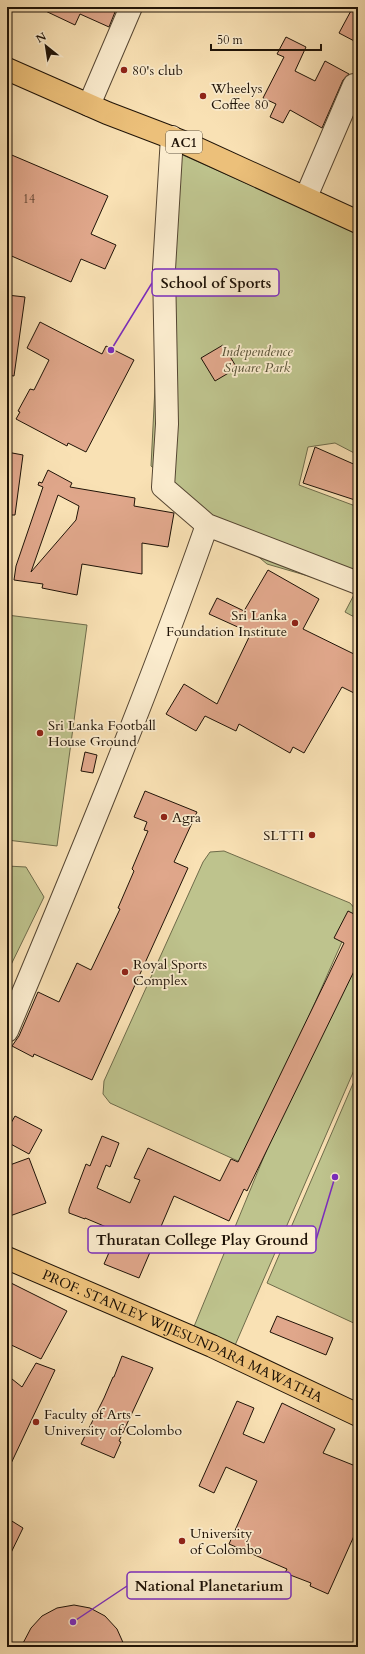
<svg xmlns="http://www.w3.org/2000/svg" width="365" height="1654" font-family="Cardo,serif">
<rect width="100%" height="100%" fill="#f9e1b4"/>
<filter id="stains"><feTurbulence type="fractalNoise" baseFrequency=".005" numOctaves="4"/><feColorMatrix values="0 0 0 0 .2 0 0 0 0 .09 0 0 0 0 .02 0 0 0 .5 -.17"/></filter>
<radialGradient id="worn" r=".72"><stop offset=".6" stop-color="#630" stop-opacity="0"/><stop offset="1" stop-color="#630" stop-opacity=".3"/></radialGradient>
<path fill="#bec38d" stroke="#6e6b4a" d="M176 152 358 233V455L335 443 308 447 299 485 358 507V579L353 589 267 564 151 466 159 308Z
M358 587V619L345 612Z
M7 615 87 625 57 846 7 840Z
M224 851 350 903 356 910 245 1161H238L110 1103 103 1094 104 1081 203 862 210 852Z
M7 866 26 867 44 897 7 973Z
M358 928V1061L233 1350 193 1329Z
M358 1072V1325L267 1283Z"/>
<path fill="#e0a78b" stroke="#1f1307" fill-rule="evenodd" d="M37 7H117L109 27 80 14 75 25Z
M353 7H358V43L339 33Z
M286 37 306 47 295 71 315 81 325 61 349 74 343 80 322 128 290 110 283 123 270 117 276 104 263 98 284 57 277 54Z
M7 153 108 196 91 234 116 245 105 269 81 259 71 282 7 254Z
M7 295 25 297 14 376 7 375Z
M40 322 102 354 106 346 134 360 86 452 68 443 67 446 16 419 20 412 18 411 30 389 34 390 49 360 27 348Z
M223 345 237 368 215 381 201 358Z
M315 447 358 466V501L303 483Z
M7 452 23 455 15 515H7Z
M48 470 72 483 70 487 135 498 134 506 174 513 168 547 142 543V574L82 564 77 595 42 588 43 584 14 580 16 566 43 487 38 485 39 482 42 483ZM58 495 79 506 76 520 31 572Z
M268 570 319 599 303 629 358 656V695L342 687 304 753 293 747 290 753 239 724 236 731 205 716 196 731 166 714 184 684 217 704 251 633 209 614 217 598 244 611Z
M85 752 97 755 93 773 81 771Z
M145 791 197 812 174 862 188 868 92 1080 34 1054 33 1057 12 1046 19 1036 38 992 59 1002 77 963 91 970 120 909 118 908 134 871 132 869 148 831 144 830 147 822 134 817Z
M348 911 358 916V963L247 1191 244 1189 229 1221 174 1196 139 1278 104 1264 118 1232 85 1218V1219L69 1213V1209L86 1164 90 1166 102 1136 119 1143 110 1167 106 1165 97 1188 130 1203 140 1180 134 1178 148 1148 220 1181 231 1159 238 1162 344 943 334 938Z
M15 1116 42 1130 29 1154 7 1142V1130Z
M29 1158 46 1203 7 1217V1166Z
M7 1281 67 1311 41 1359 7 1343Z
M277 1316 333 1338 326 1355 270 1332Z
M122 1356 153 1368 119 1441 121 1442 114 1458 81 1444 104 1398 113 1377H114Z
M36 1363 55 1370 7 1472V1375L22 1387Z
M237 1401 254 1408 243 1434 264 1443 282 1403 335 1429 323 1453 358 1467V1527L328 1594 310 1586 311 1583 285 1573 287 1569 229 1544 257 1481 226 1467 214 1493 199 1486Z
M7 1518 23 1528 7 1561Z
M74 1605 90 1608 105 1616 117 1629 125 1647H21L31 1628 42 1616 57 1608Z"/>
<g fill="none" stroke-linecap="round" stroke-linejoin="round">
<defs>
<path id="minor" d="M89 105 131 7
M306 197 354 85
M207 525 358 583
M7 1031C77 864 147 696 207 525L163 487 167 424 164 269 172 137"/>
<g id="major">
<path d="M7 69 107 113 183 142 358 222"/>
<path id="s1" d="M7 1258 212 1346 358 1415"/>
</g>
</defs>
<use href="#minor" stroke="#564632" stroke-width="24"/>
<use href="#major" stroke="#1f1307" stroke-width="24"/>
<use href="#minor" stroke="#fbecce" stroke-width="22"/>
<use href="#major" stroke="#ecc07a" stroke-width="22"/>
</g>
<g fill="#8f2418" stroke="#fbecce" stroke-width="1.5">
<circle cx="124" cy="70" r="4"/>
<circle cx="203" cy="96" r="4"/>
<circle cx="295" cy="623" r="4"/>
<circle cx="40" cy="733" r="4"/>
<circle cx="164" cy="817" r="4"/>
<circle cx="312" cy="835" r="4"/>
<circle cx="125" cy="972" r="4"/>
<circle cx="36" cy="1422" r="4"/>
<circle cx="182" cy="1541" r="4"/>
</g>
<g text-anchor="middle" stroke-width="3.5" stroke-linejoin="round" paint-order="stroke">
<g font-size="12" fill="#4f3828">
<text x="29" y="203">14</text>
</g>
<rect fill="#fbecce" stroke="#615443" stroke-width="1" x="166" y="131" width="36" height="22" rx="3"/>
<g font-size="13" font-weight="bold" fill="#1f1307">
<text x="184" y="147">AC1</text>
</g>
<g font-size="14" fill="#1f1307" stroke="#fbecce" text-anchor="start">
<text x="132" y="75">80's club</text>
<text x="211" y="93">Wheelys<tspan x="211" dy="16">Coffee 80</tspan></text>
<text x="287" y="620" text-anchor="end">Sri Lanka<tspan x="287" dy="16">Foundation Institute</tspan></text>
<text x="48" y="730">Sri Lanka Football<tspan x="48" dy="16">House Ground</tspan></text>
<text x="172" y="822">Agra</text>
<text x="304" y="840" text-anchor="end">SLTTI</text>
<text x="133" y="969">Royal Sports<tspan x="133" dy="16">Complex</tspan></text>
<text x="44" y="1419">Faculty of Arts -<tspan x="44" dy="16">University of Colombo</tspan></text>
<text x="190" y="1538">University<tspan x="190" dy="16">of Colombo</tspan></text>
</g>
<g font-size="14" font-style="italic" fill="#575136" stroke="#fbecce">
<text x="257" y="356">Independence<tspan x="257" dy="16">Square Park</tspan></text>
</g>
<g font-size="14" fill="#1f1307" stroke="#fbecce">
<text dy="5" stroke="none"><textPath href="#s1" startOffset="192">PROF. STANLEY WIJESUNDARA MAWATHA</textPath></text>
</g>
</g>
<path fill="none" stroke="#7b2cbf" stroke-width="1.5" d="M111 350L152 283M335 1177L316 1240M73 1622L127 1586"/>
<g fill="#7b2cbf" stroke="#fbecce" stroke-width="1.5">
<circle cx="111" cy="350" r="4"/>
<circle cx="335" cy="1177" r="4"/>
<circle cx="73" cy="1622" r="4"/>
</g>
<g fill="#fbecce" stroke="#7b2cbf" stroke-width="1.5">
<rect x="152" y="269" width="127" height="27" rx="4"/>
<rect x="88" y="1226" width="228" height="27" rx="4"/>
<rect x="127" y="1572" width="164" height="27" rx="4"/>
</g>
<g font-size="15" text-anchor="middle" font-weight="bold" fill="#1f1307">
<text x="216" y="288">School of Sports</text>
<text x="202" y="1245">Thuratan College Play Ground</text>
<text x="209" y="1591">National Planetarium</text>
</g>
<rect width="365" height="1654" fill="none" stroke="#f9e1b4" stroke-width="24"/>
<rect x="8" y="8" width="349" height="1638" fill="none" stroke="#1f1307" stroke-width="2"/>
<rect x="12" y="12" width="341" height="1630" fill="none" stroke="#1f1307"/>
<g transform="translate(46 46) rotate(330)" stroke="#fbecce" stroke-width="3" paint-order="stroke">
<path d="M0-3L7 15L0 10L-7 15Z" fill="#1f1307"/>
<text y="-6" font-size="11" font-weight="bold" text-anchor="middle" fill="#1f1307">N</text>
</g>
<path d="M211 44v6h110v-6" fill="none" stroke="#1f1307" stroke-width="2"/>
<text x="217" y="44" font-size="12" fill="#1f1307" stroke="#fbecce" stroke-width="3" paint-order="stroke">50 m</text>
<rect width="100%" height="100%" filter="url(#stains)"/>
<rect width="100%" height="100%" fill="url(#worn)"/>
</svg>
